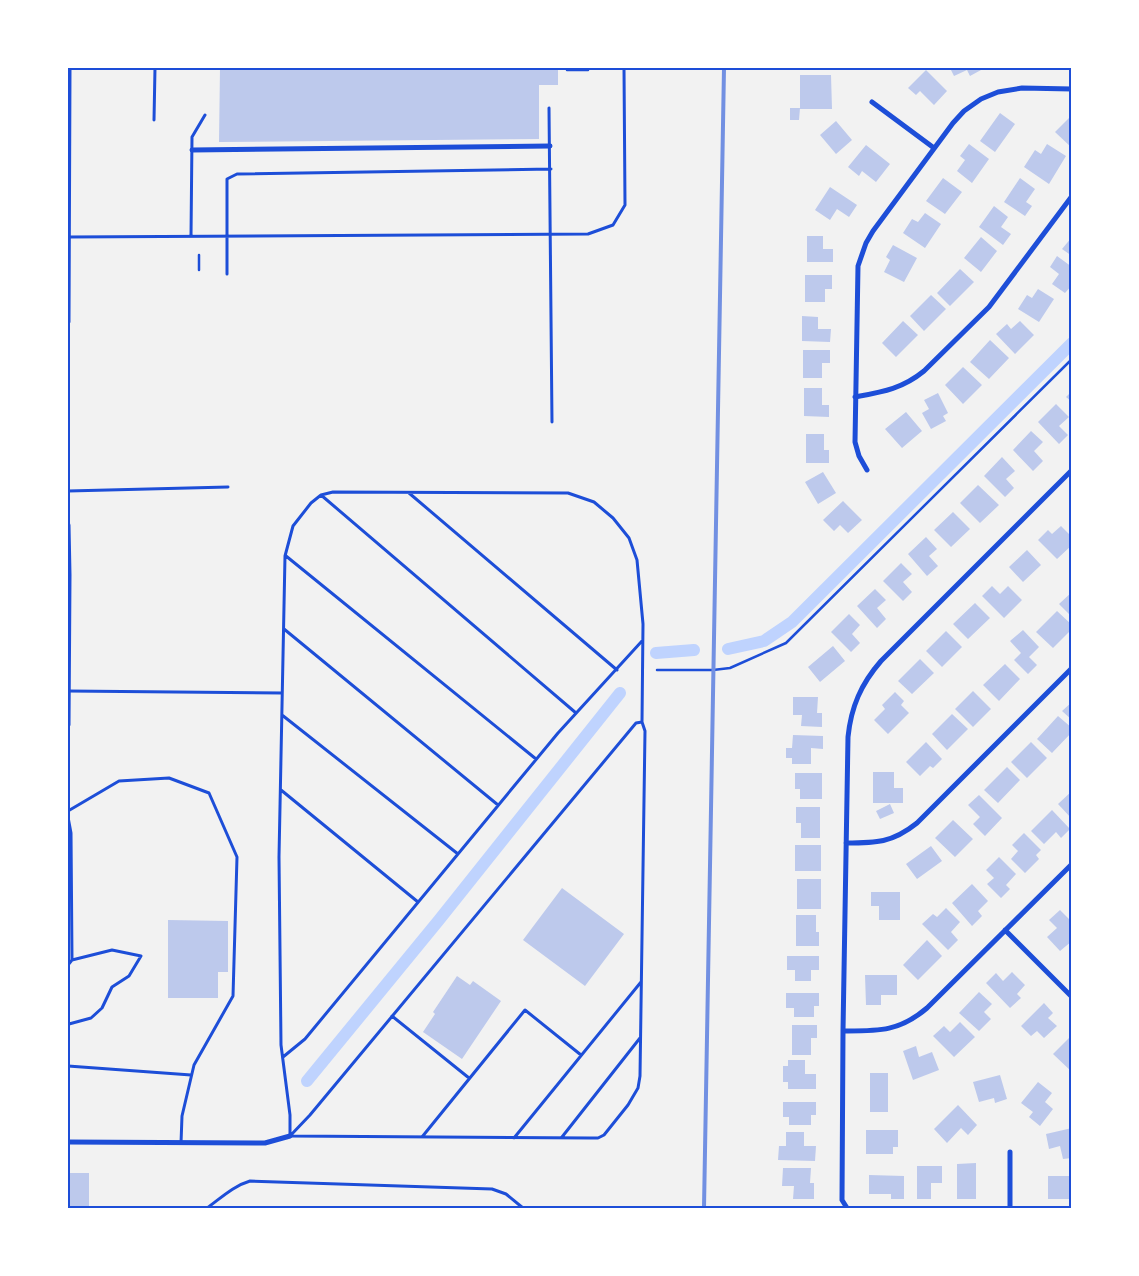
<svg xmlns="http://www.w3.org/2000/svg" width="1139" height="1276" font-family="'Open Sans',sans-serif">
<rect width="100%" height="100%" fill="#f2f2f2"/>
<g fill="none" stroke-linecap="round" stroke-linejoin="round">
<path stroke="#bfd3fe" stroke-width="12" d="M728 649 764 641 792 622 1072 343
M656 653 694 650
M307 1081 439 920 620 693"/>
</g>
<path fill="#bdc9ec" d="M220 68H558V85H539V139L219 142Z
M950 68H980L981 70 970 76 967 70 954 76Z
M926 70 947 91 934 105 920 91 916 95 908 88Z
M800 75H831L832 109H800Z
M790 108H800L799 120H790Z
M1000 113 1015 124 995 152 980 141Z
M1072 115V148L1055 132Z
M836 121 852 140 836 154 820 135Z
M969 144 989 159 972 183 957 171 965 160 960 156Z
M1047 144 1066 156 1049 184 1024 167 1035 150 1041 154Z
M866 145 890 164 876 182 862 171 859 176 848 167Z
M943 178 962 192 945 214 926 201Z
M1020 178 1035 189 1026 202 1032 206 1025 216 1004 202Z
M830 187 857 205 849 217 837 209 830 220 815 210Z
M994 206 1008 217 1001 227 1011 234 1003 245 979 227Z
M925 213 941 224 925 248 903 233 912 219 918 222Z
M807 236H823V249H833V262H807Z
M981 237 997 251 981 272 964 258Z
M1072 237V256L1062 249Z
M893 245 917 258 904 282 884 272 890 260 886 257Z
M1057 256 1072 267V285L1065 293 1052 284 1059 274 1050 267Z
M960 269 974 282 950 306 937 293Z
M805 275H832V289H825V302H805Z
M1038 289 1054 299 1039 322 1018 309 1027 295 1032 298Z
M931 295 946 309 924 331 910 316Z
M802 316 818 317V329H831L830 342 802 341Z
M903 321 918 335 896 357 882 343Z
M1020 321 1034 335 1015 354 996 334 1007 324 1011 329Z
M990 340 1009 358 989 379 970 362Z
M803 350H830V363H822V378H803Z
M963 367 982 385 963 404 945 385Z
M804 388H822V405H829V417L804 416Z
M1072 391V402L1066 397Z
M938 393 948 413 943 416 946 421 931 429 922 413 929 409 924 400Z
M1056 404 1069 417 1059 426 1068 435 1059 444 1038 422Z
M906 412 922 431 902 448 885 429Z
M1031 431 1043 442 1034 451 1043 461 1033 471 1013 450Z
M806 434H824V450H829V463H806Z
M1002 457 1015 471 1006 479 1014 488 1005 497 984 476Z
M823 472 836 493 818 504 805 482Z
M978 485 999 505 980 523 960 503Z
M843 501 862 520 848 533 840 525 834 531 823 520Z
M953 512 970 529 951 547 934 530Z
M1061 526 1072 537V545L1057 559 1038 540 1048 530 1052 534Z
M926 537 937 549 929 556 938 566 927 576 908 554Z
M1027 550 1041 565 1023 582 1009 567Z
M901 563 912 574 903 582 912 592 903 601 883 581Z
M992 586 1000 594 1008 586 1022 600 1004 618 982 596Z
M875 589 886 600 877 608 886 619 877 628 857 606Z
M1072 592V617L1059 604Z
M975 603 990 618 968 639 953 624Z
M1057 611 1072 625V629L1053 648 1036 632Z
M849 614 860 625 852 634 860 643 851 652 831 632Z
M1023 630 1039 647 1029 657 1037 665 1028 674 1014 660 1021 653 1010 641Z
M946 631 962 647 942 667 926 651Z
M833 646 845 661 820 682 808 667Z
M920 659 934 673 912 694 898 681Z
M1005 664 1020 679 999 701 983 685Z
M973 691 991 709 973 727 955 709Z
M895 692 904 701 901 705 909 713 888 734 874 720 885 709 882 705Z
M793 697H818L817 713H822V727L801 726 802 715H793Z
M1072 702V720L1062 711Z
M952 714 968 729 947 750 932 734Z
M1058 716 1072 728V732L1052 753 1037 739Z
M793 735 823 736V749L811 748V764H792V758H786V748H792Z
M926 742 942 759 933 768 930 766 920 776 906 762Z
M1031 742 1047 758 1027 778 1011 762Z
M1007 767 1020 780 998 803 984 790Z
M873 772H894V788H903V803H873Z
M795 773H822V799H800V789H795Z
M1072 791V819L1058 804Z
M979 795 1002 818 985 836 973 824 980 817 968 805Z
M890 804 894 813 880 819 876 811Z
M796 807H820V838H801V823H796Z
M1052 810 1070 829 1061 838 1056 832 1044 844 1031 831Z
M953 820 973 839 955 857 935 838Z
M1024 833 1041 850 1036 855 1039 859 1025 873 1011 859 1018 851 1012 845Z
M795 845H821V871H795Z
M931 846 942 861 917 879 906 864Z
M999 857 1016 874 1006 885 1010 889 1001 898 987 884 994 878 986 870Z
M797 879H821V909H797Z
M972 884 988 901 978 911 982 916 972 926 952 903Z
M562 888 624 934 585 986 523 940Z
M871 892H900V920H879V906H871Z
M946 908 960 922 951 932 958 940 948 950 922 924 933 914 937 917Z
M1060 910 1072 922V941L1060 951 1047 937 1057 928 1049 920Z
M796 915H816V932H819V946H796Z
M168 920 228 921V972H218V998H168Z
M927 940 942 956 918 980 903 965Z
M787 956H819V970H811V981H795V970H787Z
M1012 972 1025 985 1017 994 1021 998 1010 1008 986 983 996 973 1003 981Z
M865 975H897V995H881V1005H866Z
M457 976 470 985 473 981 501 1001 462 1059 423 1032 435 1014 433 1012Z
M979 992 992 1004 984 1012 991 1019 979 1031 959 1013Z
M786 993H819V1006H814V1017H794V1008H786Z
M1044 1003 1053 1013 1048 1018 1057 1026 1044 1038 1037 1031 1031 1036 1021 1026Z
M960 1022 975 1037 954 1057 933 1036 944 1026 950 1032Z
M792 1025H817V1038H811V1055H792Z
M1072 1035V1072L1053 1054Z
M916 1046 919 1057 932 1052 939 1070 913 1080 903 1051Z
M788 1060H805V1074H816V1089H788V1082H783V1066H788Z
M870 1073H888V1112H870Z
M1000 1075 1007 1099 995 1103 994 1098 979 1102 973 1082Z
M1038 1082 1052 1093 1045 1102 1053 1109 1040 1126 1029 1117 1033 1112 1021 1103Z
M783 1102H816V1115H811V1125H789V1117H783Z
M958 1105 977 1125 968 1135 961 1128 947 1143 934 1129Z
M1072 1128V1158L1063 1159 1060 1146 1049 1149 1046 1134Z
M866 1130H898V1147H893V1154H866Z
M786 1132H804V1146H816L815 1161 778 1160 779 1146H786Z
M976 1163V1199H957V1164Z
M917 1166H942V1183H931V1199H917Z
M783 1168H811L810 1183H814V1199H793L794 1186H782Z
M68 1173H89V1208H68Z
M869 1175 904 1176V1199H891V1194H869Z
M1048 1176H1072V1195H1069V1199H1048Z"/>
<g fill="none" stroke-linecap="round" stroke-linejoin="round">
<path stroke="#1d4ed8" stroke-width="2.5" d="M567 70H588
M199 270V255
M657 670H713L730 668 786 643 1072 359"/>
<path stroke="#1d4ed8" stroke-width="3" d="M549 108 552 422
M154 120 155 68
M191 236 192 137 205 115
M68 237 588 234 613 225 625 205 624 68
M227 274V179L237 174 551 169
M68 491 228 487
M409 493 617 670
M321 495 576 713
M286 556 536 759
M284 629 498 805
M68 691 282 693
M282 715 458 854
M642 722 645 731 640 1076 638 1088 628 1105 604 1135 598 1138H590L290 1136 310 1115 636 723Z
M281 790 418 902
M68 811 119 781 169 778 209 793 237 857 233 996 194 1065 182 1116 181 1143
M68 817 71 833 72 960
M68 965 72 960 112 950 141 956 129 976 112 987 102 1008 91 1018 69 1024
M392 1016 469 1078
M283 1057 305 1039 558 733 642 641
M68 1066 191 1075
M290 1135V1115L281 1045 279 857 285 556 293 526 311 503 321 495 333 492 568 493 594 502 613 518 629 538 637 560 643 624 642 722
M422 1137 525 1010 581 1055
M562 1137 640 1038
M514 1138 641 982
M207 1208C221 1198 233 1186 250 1181L492 1189 506 1194 523 1208"/>
<path stroke="#1d4ed8" stroke-width="5" d="M872 102 934 148
M192 150 550 146
M68 322 69 68
M855 397C882 392 902 389 924 371L989 307 1072 196
M867 470 859 456 855 442 858 266 866 243 873 231 953 123 964 111 981 99 998 92 1022 88 1072 89
M68 525 69 575 68 725
M846 843C876 843 892 843 917 823L1072 668
M1005 930 1072 997
M843 1031C878 1031 899 1032 927 1008L1072 864
M68 1142 265 1143 290 1136
M847 1208 842 1200 843 1031 848 737C851 707 861 684 881 661L1072 470
M1010 1208V1152"/>
<path stroke="#7290e2" stroke-width="4" d="M704 1208 724 68"/>
</g>
<rect width="1139" height="1276" fill="none" stroke="#ffffff" stroke-width="138"/>
<rect x="69" y="69" width="1001" height="1138" fill="none" stroke="#1d4ed8" stroke-width="2"/>
</svg>
